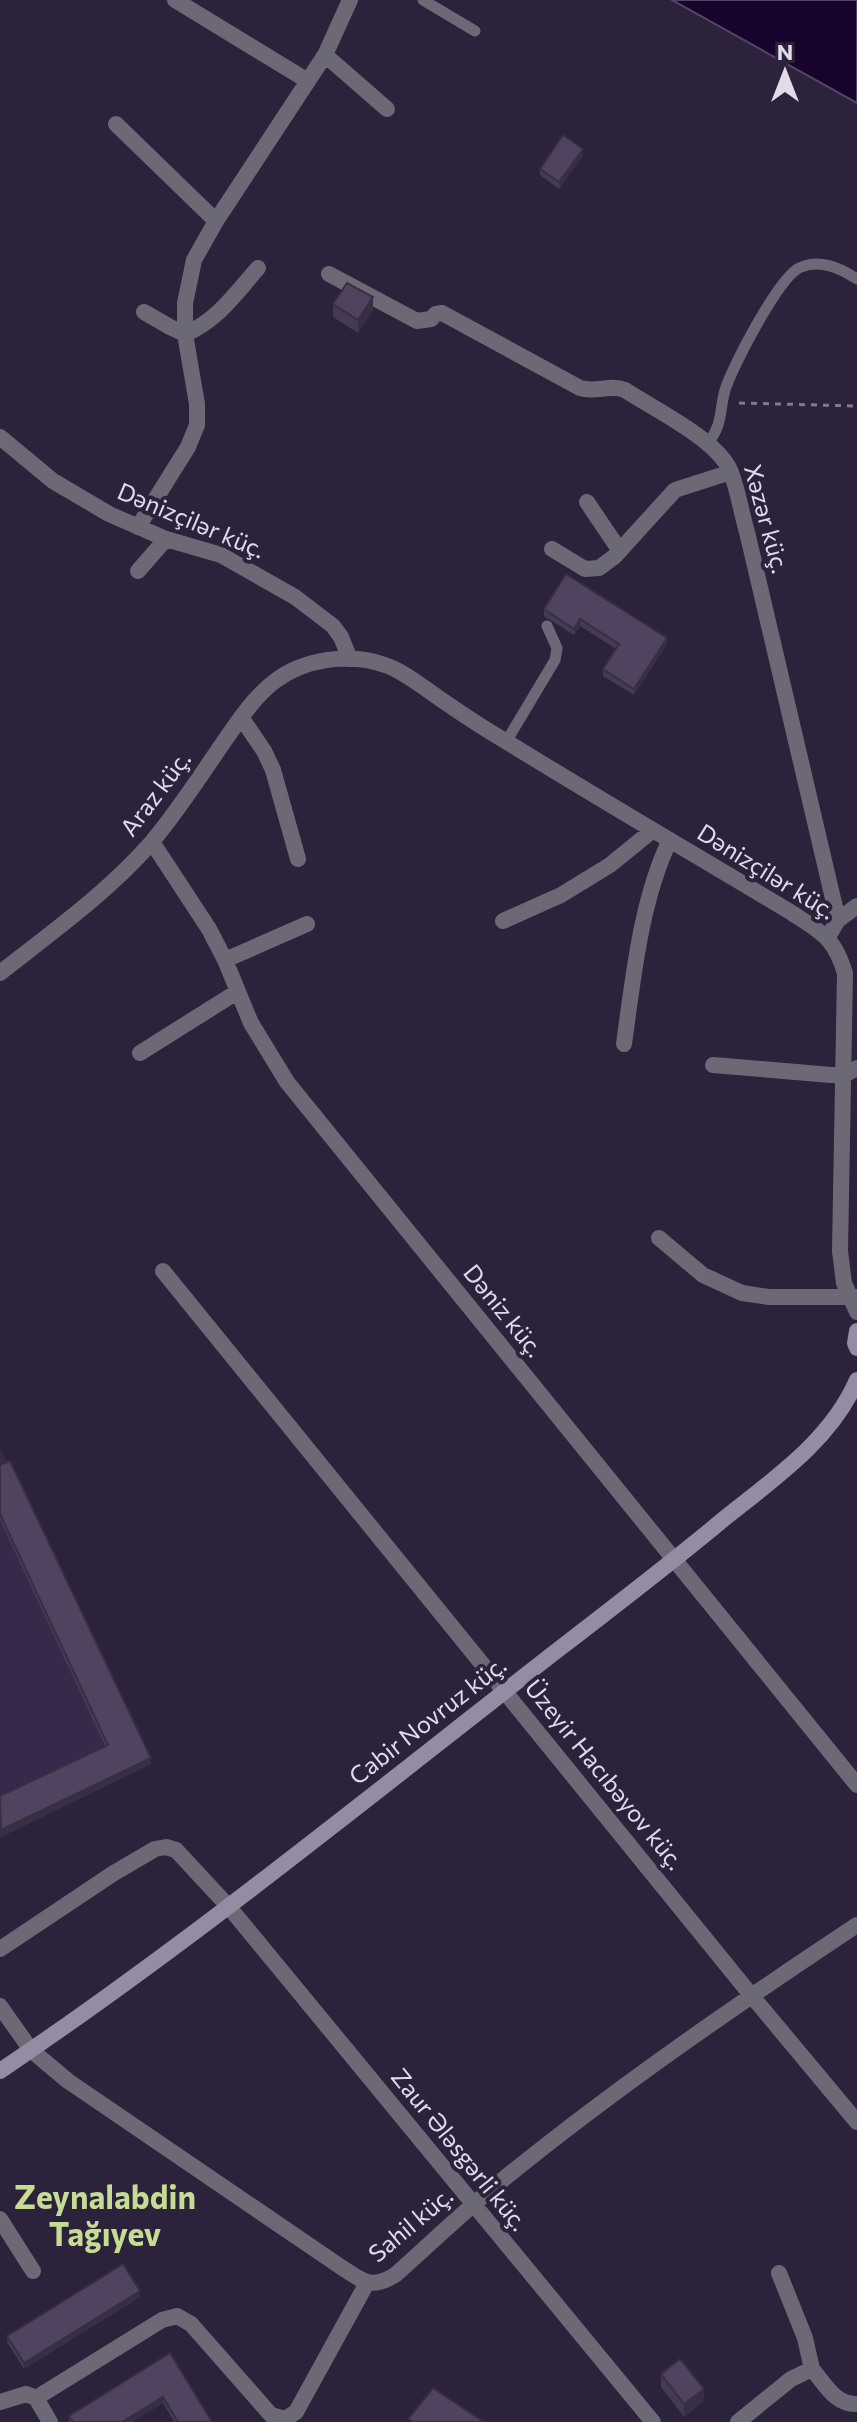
<svg xmlns="http://www.w3.org/2000/svg" width="857" height="2422" font-family="Commissioner,sans-serif">
<rect width="100%" height="100%" fill="#2d223c"/>
<path fill="#362949" d="M0 1446 151 1764 0 1837Z"/>
<path fill="#17032b" stroke="#534465" stroke-width="2" d="M672 0H857V103Z"/>
<g fill="none" stroke-linecap="round" stroke-linejoin="round">
<path stroke="#82798f" stroke-width="3" stroke-dasharray="6 6" stroke-linecap="butt" d="M739 403 857 406"/>
<path stroke="#6d6876" stroke-width="11" d="M423 0 475 31
M708 443C723 424 719 412 725 390 732 367 778 279 799 268 819 258 840 268 857 279
M506 742 555 660 557 648 547 626"/>
<path stroke="#6d6876" stroke-width="16" d="M175 0 308 81
M325 55 387 109
M116 124 216 221
M329 274 417 321 431 319 436 314 442 313 580 388C596 393 609 384 625 390 654 409 716 439 730 470 738 489 741 512 747 532L838 920 828 937
M144 312 170 327 185 334C217 321 236 293 258 268
M0 437 53 481 109 514 166 539 221 555 295 597 333 626 341 637 350 659
M587 502 620 551
M138 527 188 447 197 425V404L185 334V303L194 260 216 221 325 55 350 0
M552 549 585 569 599 568 614 557 675 490 731 472
M138 571 166 539
M241 717 264 751 273 770 298 859
M152 842 209 929 225 960 251 1023 287 1082 857 1785
M838 920 857 906
M503 921 561 895 610 865 653 830
M225 960 307 924
M0 973C52 932 107 893 151 843 178 811 201 775 225 740 240 719 254 697 275 681 304 659 350 652 385 665 403 671 420 685 436 696 459 712 483 728 507 742 601 800 697 856 792 913 822 933 834 937 845 973L840 1251 844 1283 857 1312
M624 1044C633 979 641 899 670 840
M140 1053 237 992
M713 1065 831 1075H844L857 1068
M659 1238 703 1275 742 1293 769 1297H857
M163 1271 751 1995 857 2122
M0 1949 114 1873 155 1849 166 1847 176 1850 229 1907 653 2422
M0 2006 31 2050 68 2081 341 2267C363 2281 371 2290 395 2275 430 2244 464 2211 500 2182 614 2089 735 2006 857 1925
M0 2219 33 2271
M779 2273 805 2338 812 2369
M36 2398 50 2422
M0 2402 26 2394 36 2398 162 2320 177 2316 191 2324 271 2415 285 2419 296 2412 367 2283
M738 2422 791 2379 812 2369C825 2384 835 2405 857 2404"/>
<path stroke="#948ca2" stroke-width="16" d="M857 1331 855 1343 857 1348
M0 2071C194 1940 375 1792 559 1649 615 1606 671 1563 725 1518 775 1478 831 1440 857 1380"/>
</g>
<path fill="#443a53" d="M583 155 559 189 540 175V169Z
M333 304 373 310 358 333 333 317Z
M544 609 667 644 634 695 603 676V669L616 649 580 626 574 635 544 616Z
M0 1465 151 1764 1 1837 0 1796 105 1746 0 1520Z
M140 2297 24 2369 7 2342V2336Z
M170 2353 212 2422H174L163 2403 132 2422H69V2416Z
M661 2374 704 2401 684 2417 661 2387Z"/>
<path fill="#372f43" d="M583 149V155L559 189V182Z
M373 297V310L358 333V320Z
M580 619V626L574 635V629Z
M667 638V644L634 695V689Z
M151 1758V1764L1 1837V1830Z
M140 2291V2297L24 2369V2363Z
M704 2389V2401L684 2417V2404Z
M163 2397V2403L132 2422H122Z"/>
<path fill="#4f4360" stroke="#372f43" stroke-width="2" d="M563 135 583 149 559 182 540 169Z
M347 283 373 297 358 320 333 304Z
M566 574 667 638 634 689 603 669 619 644 580 619 574 629 544 609Z
M10 1461 151 1758 1 1830 0 1796 108 1745 0 1514V1465Z
M123 2264 140 2291 24 2363 7 2336Z
M170 2353 212 2422H178L163 2397 122 2422H73L69 2416Z
M680 2359 704 2389 684 2404 661 2374Z
M433 2388 484 2422H413L408 2419Z"/>
<g text-anchor="middle" stroke-width="8" stroke-linejoin="round" paint-order="stroke">
<g font-size="24" fill="#e0daeb" stroke="#2d223c">
<text transform="translate(766 519) rotate(75)" y="8">Xəzər küç.</text>
<text transform="translate(191 521) rotate(23)" y="8">Dənizçilər küç.</text>
<text transform="translate(156 794) rotate(-53)" y="8">Araz küç.</text>
<text transform="translate(766 872) rotate(32)" y="8">Dәnizçilәr küç.</text>
<text transform="translate(503 1311) rotate(51)" y="8">Dәniz küç.</text>
<text transform="translate(428 1721) rotate(-38)" y="8">Cabir Novruz küç.</text>
<text transform="translate(604 1775) rotate(51)" y="8">Üzeyir Hacıbəyov küç.</text>
<text transform="translate(459 2150) rotate(51)" y="8">Zaur Ələsgərli küç.</text>
<text transform="translate(411 2225) rotate(-40)" y="8">Sahil küç.</text>
</g>
<g font-size="32" font-weight="bold" fill="#c5dd93" stroke="#2d223c">
<text x="105" y="2209">Zeynalabdin<tspan x="105" dy="37">Tağıyev</tspan></text>
</g>
</g>
<g transform="translate(785 72)" stroke="#2d223c" stroke-width="6" paint-order="stroke">
<path d="M0-6L14 30L0 20L-14 30Z" fill="#e0daeb"/>
<text y="-12" font-size="22" font-weight="bold" text-anchor="middle" fill="#e0daeb">N</text>
</g>
</svg>
